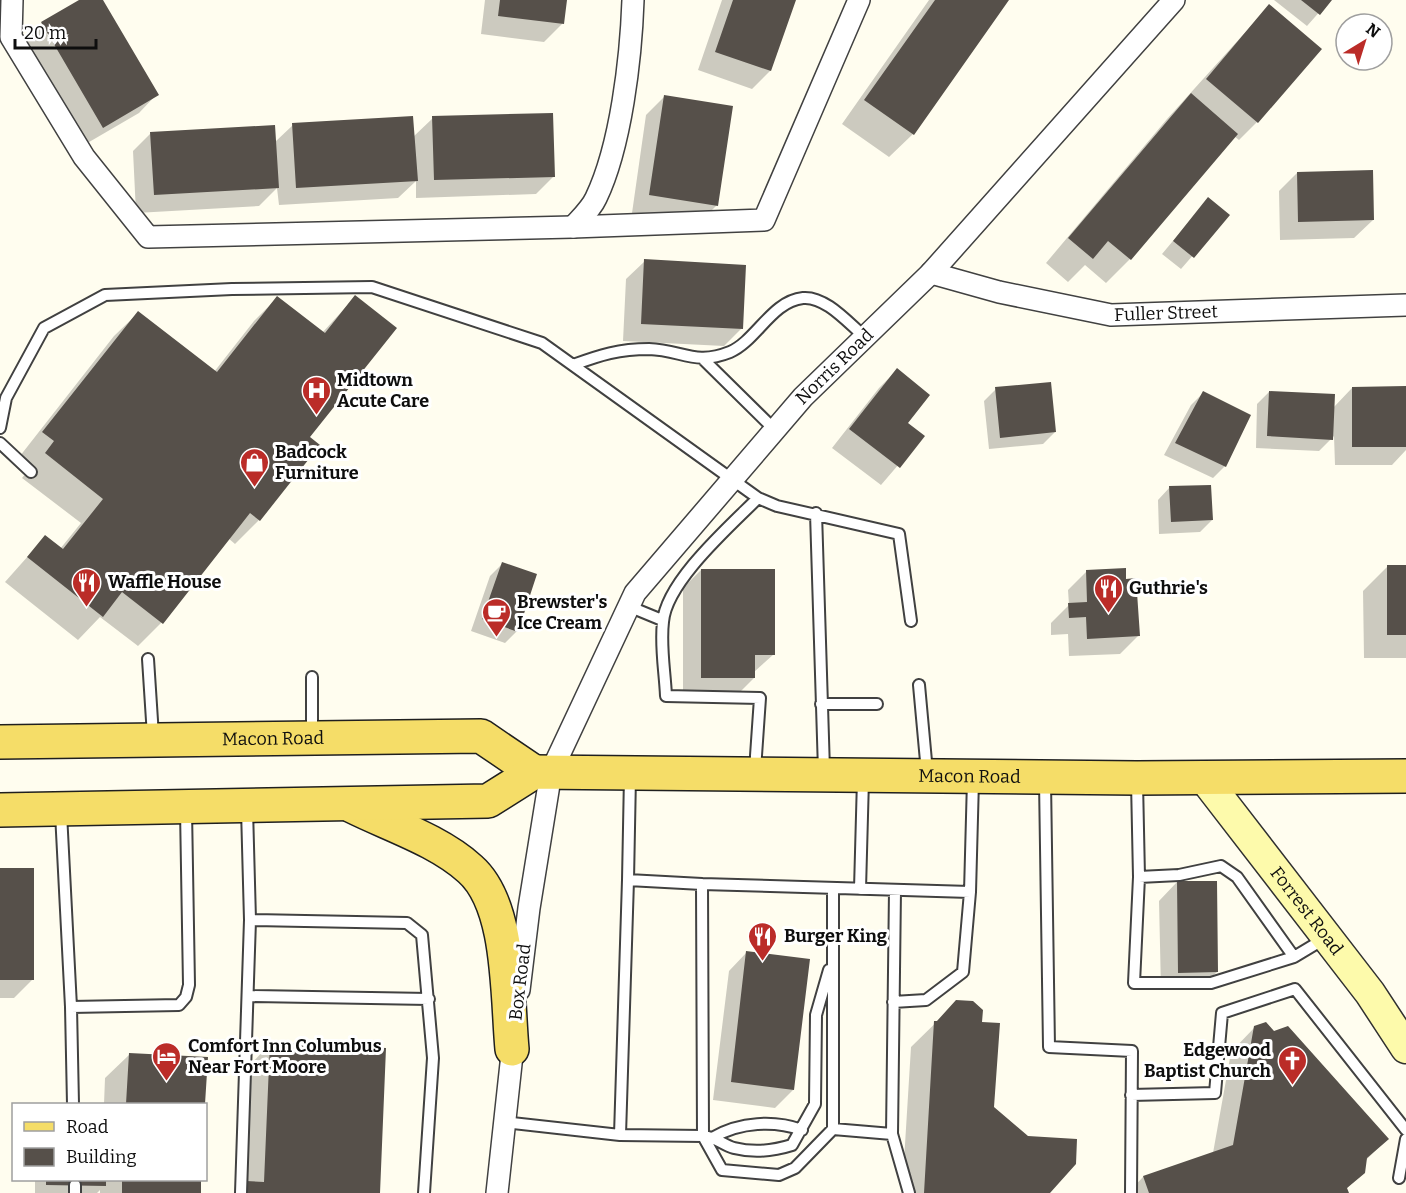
<svg xmlns="http://www.w3.org/2000/svg" width="1406" height="1193" font-family="Bitter,serif">
<rect width="100%" height="100%" fill="#fffdef"/>
<path fill="#0003" d="M82 0H101L157 94 139 113 84 145 23 42 42 23Z
M485 0H565L562 24 544 42 481 34Z
M722 0H794L770 71 752 89 698 70Z
M929 0H1007L913 134 889 157 842 124Z
M1274 0H1330L1307 26Z
M1269 6 1320 49 1257 122 1239 140 1234 136 1130 259 1106 283 1085 265 1068 282 1046 263 1167 119Z
M664 97 717 205 699 223 632 213 646 115Z
M433 118 554 176 536 194 416 198V181L398 198 279 205 277 188 259 206 136 213 133 151 151 133 275 142 293 125 413 137Z
M1297 173 1373 220 1354 238 1280 240 1279 191Z
M1208 199 1228 215 1181 269 1162 254Z
M645 261 742 328 724 346 623 341 626 279Z
M355 297 308 438 259 520 235 544 228 538 161 623 138 646 100 617 78 640 5 582 45 537 60 549 81 523 22 478 32 466 20 456 114 336 138 313 214 372 254 321 277 298 322 333Z
M897 370 906 423 923 436 881 485 832 448 879 388Z
M1352 388H1406V450L1392 465H1335L1334 436 1319 451 1256 448 1257 404 1269 392 1333 408Z
M996 389 1055 432 1043 444 989 449 984 401Z
M1203 393 1225 466 1213 478 1164 455 1191 405Z
M1170 487 1212 520 1200 532 1159 534 1158 500Z
M502 564 517 631 505 643 471 631 490 576Z
M1387 567H1406V658H1364L1363 591Z
M701 570 774 654 754 672V678L736 696 683 695V588Z
M1086 572 1125 580 1138 636 1120 654 1069 656 1068 634 1051 635V623L1069 605 1068 590Z
M0 871 32 980 14 998H0Z
M1177 882 1217 972 1198 990H1161L1159 901Z
M747 952 793 1090 775 1108 713 1100 729 971Z
M957 1002 980 1023 993 1107 1048 1193H902L911 1047Z
M1255 1027 1387 1139 1365 1161 1363 1172 1346 1189 1348 1193H1128L1143 1177 1213 1153 1231 1052Z
M270 1044 378 1193H237L247 1068Z
M129 1055 206 1058 204 1104H104L105 1078Z
M35 1180H200L199 1193H100V1190L97 1193H35Z"/>
<path fill="#56504a" d="M79 0H103L159 95 103 128 41 22Z
M500 0H567L564 24 498 16Z
M733 0H796L771 71 715 52Z
M935 0H1009L914 135 864 100Z
M1301 0H1332L1320 15Z
M1269 4 1322 49 1258 123 1206 79Z
M1191 93 1238 134 1131 260 1108 241 1093 259 1068 238Z
M664 95 733 106 718 206 649 195Z
M553 113 555 177 434 180 432 116Z
M413 116 418 181 296 188 292 123Z
M275 125 279 188 154 195 150 132Z
M1373 170 1374 220 1298 222 1297 172Z
M1208 197 1230 215 1194 258 1173 241Z
M644 259 746 265 743 329 641 324Z
M355 295 397 328 310 437 320 445 260 521 250 513 163 624 122 592 103 617 27 557 45 535 63 549 103 499 45 453 54 441 42 432 138 311 217 372 277 296 325 333Z
M897 368 930 395 908 423 925 436 900 468 849 429Z
M1051 382 1056 432 1000 438 995 387Z
M1406 386V447H1352V387Z
M1203 391 1251 415 1226 467 1175 443Z
M1269 391 1335 394 1333 440 1267 436Z
M1211 485 1213 520 1171 522 1169 486Z
M502 562 537 574 518 632 482 619Z
M1387 565H1406V635H1387Z
M1126 568V579L1136 578 1140 636 1087 639 1086 617 1069 618 1068 603 1087 602 1086 570Z
M701 569H775V655H755V678H701Z
M0 868H34V980H0Z
M1177 881H1217L1218 972 1178 973Z
M746 951 810 959 794 1090 731 1082Z
M956 1000 973 1001 983 1010 982 1022 1000 1023 994 1107 1028 1136 1077 1139 1076 1164 1050 1193H924L934 1021H937Z
M1266 1022 1274 1031 1288 1026 1389 1139 1367 1158 1365 1173 1347 1188 1349 1193H1149L1143 1176 1233 1145 1254 1026Z
M270 1042 386 1048 380 1193H246V1181L264 1182Z
M129 1053 208 1057 205 1104H126Z
M46 1180H106V1186L46 1185Z
M122 1180H201V1193H122Z"/>
<g fill="none" stroke-linecap="round" stroke-linejoin="round">
<defs>
<path id="service" d="M704 360 775 430
M573 365C600 355 619 349 649 349 682 350 695 366 730 352 756 341 772 301 803 298 826 296 849 324 865 337
M0 428 6 398 44 328 105 295 232 289 372 287 542 343 758 498 777 506 899 534 911 621
M0 443 31 472
M816 513 824 770
M628 606 662 620
M148 659 153 736
M312 677V733
M919 685 927 772
M821 704H877
M755 770 760 698 666 696C665 672 660 646 663 622 666 582 730 526 758 498
M630 776 628 880 702 884
M1045 781 1049 1047 1132 1051 1131 1193
M1137 782 1139 877 1134 983H1211L1294 957
M247 809 250 920 407 923 422 935 433 1058 424 1193
M61 813 71 1007 179 1005 186 997 189 985 186 810
M1139 877 1179 875 1221 866 1237 877 1294 957 1324 939
M833 888V1129L892 1134 895 890
M860 889 863 779
M248 996 429 999
M893 1002 926 1000 963 972 970 892 973 780
M71 1007 73 1104
M1131 1095 1215 1093 1222 1013 1295 989 1406 1130
M504 1122 620 1135 703 1136 702 884 970 892
M892 1134 909 1193
M620 1135 628 880
M703 1136C716 1137 723 1145 734 1148 754 1153 773 1151 792 1145L815 1104 816 1015 829 970
M703 1136 722 1170 779 1175 795 1168 833 1129
M714 1137C740 1122 774 1120 802 1130
M1399 1178 1406 1139
M75 1185V1193
M241 1193 250 920"/>
<g id="minor">
<path d="M12 0 11 37 84 157 148 237 573 227 764 220 859 0"/>
<path d="M573 227C581 218 591 209 596 198 621 146 631 58 633 0"/>
<path id="s1" d="M931 273 999 292 1111 315 1406 305"/>
<path id="s2" d="M519 990 529 908 551 772 635 593 803 397 931 273 1174 0"/>
<path d="M497 1193 514 1036"/>
</g>
<g id="secondary">
<path id="s3" d="M1204 778 1370 993 1406 1048"/>
</g>
<g id="primary">
<path id="s4" d="M0 742 481 736 534 772"/>
<path d="M352 806C390 825 438 840 470 869 511 905 507 997 512 1049"/>
<path id="s5" d="M0 810 488 801 534 772 1137 778 1406 776"/>
</g>
</defs>
<use href="#service" stroke="#414141" stroke-width="14"/>
<use href="#minor" stroke="#414141" stroke-width="24"/>
<use href="#secondary" stroke="#303030" stroke-width="33"/>
<use href="#primary" stroke="#1f1f1f" stroke-width="36"/>
<use href="#service" stroke="#fff" stroke-width="10"/>
<use href="#minor" stroke="#fff" stroke-width="21"/>
<use href="#secondary" stroke="#fdfaab" stroke-width="30"/>
<use href="#primary" stroke="#f5dd68" stroke-width="33"/>
</g>
<defs>
<symbol id="hospital-pin" viewBox="-11 -11 22 30"><path d="M0 17L-7.5 6A9.5 9.5 0 1 1 7.5 6Z" fill="#bb2c28" stroke="#fff"/><path d="M-5-5h3v3.5h4V-5h3V5h-3V1.5h-4V5h-3Z" fill="#fff"/></symbol>
<symbol id="shop-pin" viewBox="-11 -11 22 30"><path d="M0 17L-7.5 6A9.5 9.5 0 1 1 7.5 6Z" fill="#bb2c28" stroke="#fff"/><path d="M-5-2.5h2.3a2.7 3.5 0 0 1 5.4 0H5L5.5 6h-11ZM-1.5-2.5h3a1.5 2.3 0 0 0-3 0Z" fill="#fff"/></symbol>
<symbol id="restaurant-pin" viewBox="-11 -11 22 30"><path d="M0 17L-7.5 6A9.5 9.5 0 1 1 7.5 6Z" fill="#bb2c28" stroke="#fff"/><path d="M-5-6h1v4h1v-4h1v4h1v-4h1v5L-1.5 .5V6h-2V.5L-5-1ZM5-6V6H3V1.5H1.5Q1.5-4 5-6Z" fill="#fff"/></symbol>
<symbol id="cafe-pin" viewBox="-11 -11 22 30"><path d="M0 17L-7.5 6A9.5 9.5 0 1 1 7.5 6Z" fill="#bb2c28" stroke="#fff"/><path d="M-5.5-4.5H6V0H3Q3 3.5 0 3.5H-2.5Q-5.5 3.5-5.5 0ZM3-3.2v2h1.7v-2ZM-6 4.5H4V6H-6Z" fill="#fff"/></symbol>
<symbol id="hotel-pin" viewBox="-11 -11 22 30"><path d="M0 17L-7.5 6A9.5 9.5 0 1 1 7.5 6Z" fill="#bb2c28" stroke="#fff"/><path d="M-6-4.5h1.5V1H6V5H4.5V3h-9V5H-6ZM-4 0a1.8 1.8 0 1 1 3.6 0ZM.5 0V-2.5h3Q6-2.5 6 0Z" fill="#fff"/></symbol>
<symbol id="church-pin" viewBox="-11 -11 22 30"><path d="M0 17L-7.5 6A9.5 9.5 0 1 1 7.5 6Z" fill="#bb2c28" stroke="#fff"/><path d="M-1.2-6h2.4v3.5h3.3v2.4h-3.3V6h-2.4V-.1h-3.3v-2.4h3.3Z" fill="#fff"/></symbol>
</defs>
<g fill-rule="evenodd">
<use href="#hospital-pin" x="300" y="374" width="33" height="45"/>
<use href="#shop-pin" x="238" y="446" width="33" height="45"/>
<use href="#restaurant-pin" x="70" y="566" width="33" height="45"/>
<use href="#restaurant-pin" x="1092" y="572" width="33" height="45"/>
<use href="#cafe-pin" x="480" y="596" width="33" height="45"/>
<use href="#restaurant-pin" x="746" y="920" width="33" height="45"/>
<use href="#hotel-pin" x="150" y="1040" width="33" height="45"/>
<use href="#church-pin" x="1276" y="1044" width="33" height="45"/>
</g>
<g text-anchor="middle" stroke-width="6" stroke-linejoin="round" paint-order="stroke">
<g font-size="18" fill="#0e0e0e" stroke="#fff">
<text dy="6" stroke="none"><textPath href="#s1" startOffset="240">Fuller Street</textPath></text>
<text dy="6" stroke="none"><textPath href="#s2" startOffset="720">Norris Road</textPath></text>
<text dy="6" stroke="none"><textPath href="#s4" startOffset="273">Macon Road</textPath></text>
<text dy="6" stroke="none"><textPath href="#s5" startOffset="978">Macon Road</textPath></text>
<text dy="6" stroke="none"><textPath href="#s3" startOffset="168">Forrest Road</textPath></text>
<text transform="translate(520 982) rotate(-83)" y="6">Box Road</text>
</g>
<g font-size="18" font-weight="bold" fill="#0e0e0e" stroke="#fff" text-anchor="start">
<text x="337" y="386">Midtown<tspan x="337" dy="21">Acute Care</tspan></text>
<text x="275" y="458">Badcock<tspan x="275" dy="21">Furniture</tspan></text>
<text x="108" y="588">Waffle House</text>
<text x="1129" y="594">Guthrie's</text>
<text x="517" y="608">Brewster's<tspan x="517" dy="21">Ice Cream</tspan></text>
<text x="784" y="942">Burger King</text>
<text x="188" y="1052">Comfort Inn Columbus<tspan x="188" dy="21">Near Fort Moore</tspan></text>
<text x="1271" y="1056" text-anchor="end">Edgewood<tspan x="1271" dy="21">Baptist Church</tspan></text>
</g>
</g>
<rect x="12" y="1103" width="195" height="78" fill="#ffffff" stroke="#9f9f9f" stroke-width="1.5"/>
<rect x="24" y="1122" width="30" height="9" fill="#f5dd68" stroke="#9f9f9f" stroke-width="1.5"/>
<text x="66" y="1133" font-size="18" fill="#0e0e0e">Road</text>
<rect x="24" y="1148" width="30" height="18" fill="#56504a" stroke="#9f9f9f" stroke-width="1.5"/>
<text x="66" y="1163" font-size="18" fill="#0e0e0e">Building</text>
<g transform="translate(1364 42) rotate(38)"><circle r="28" fill="#ffffff" stroke="#9f9f9f" stroke-width="1.5"/>
<path d="M0-4.5L10 22L0 15L-10 22Z" fill="#bb2c28"/>
<text y="-9" font-size="16" font-weight="bold" text-anchor="middle" fill="#0e0e0e">N</text>
</g>
<path d="M15 39v9h81v-9" fill="none" stroke="#0e0e0e" stroke-width="3"/>
<text x="24" y="39" font-size="18" fill="#0e0e0e" stroke="#ffffff" stroke-width="4.5" paint-order="stroke">20 m</text>
</svg>
